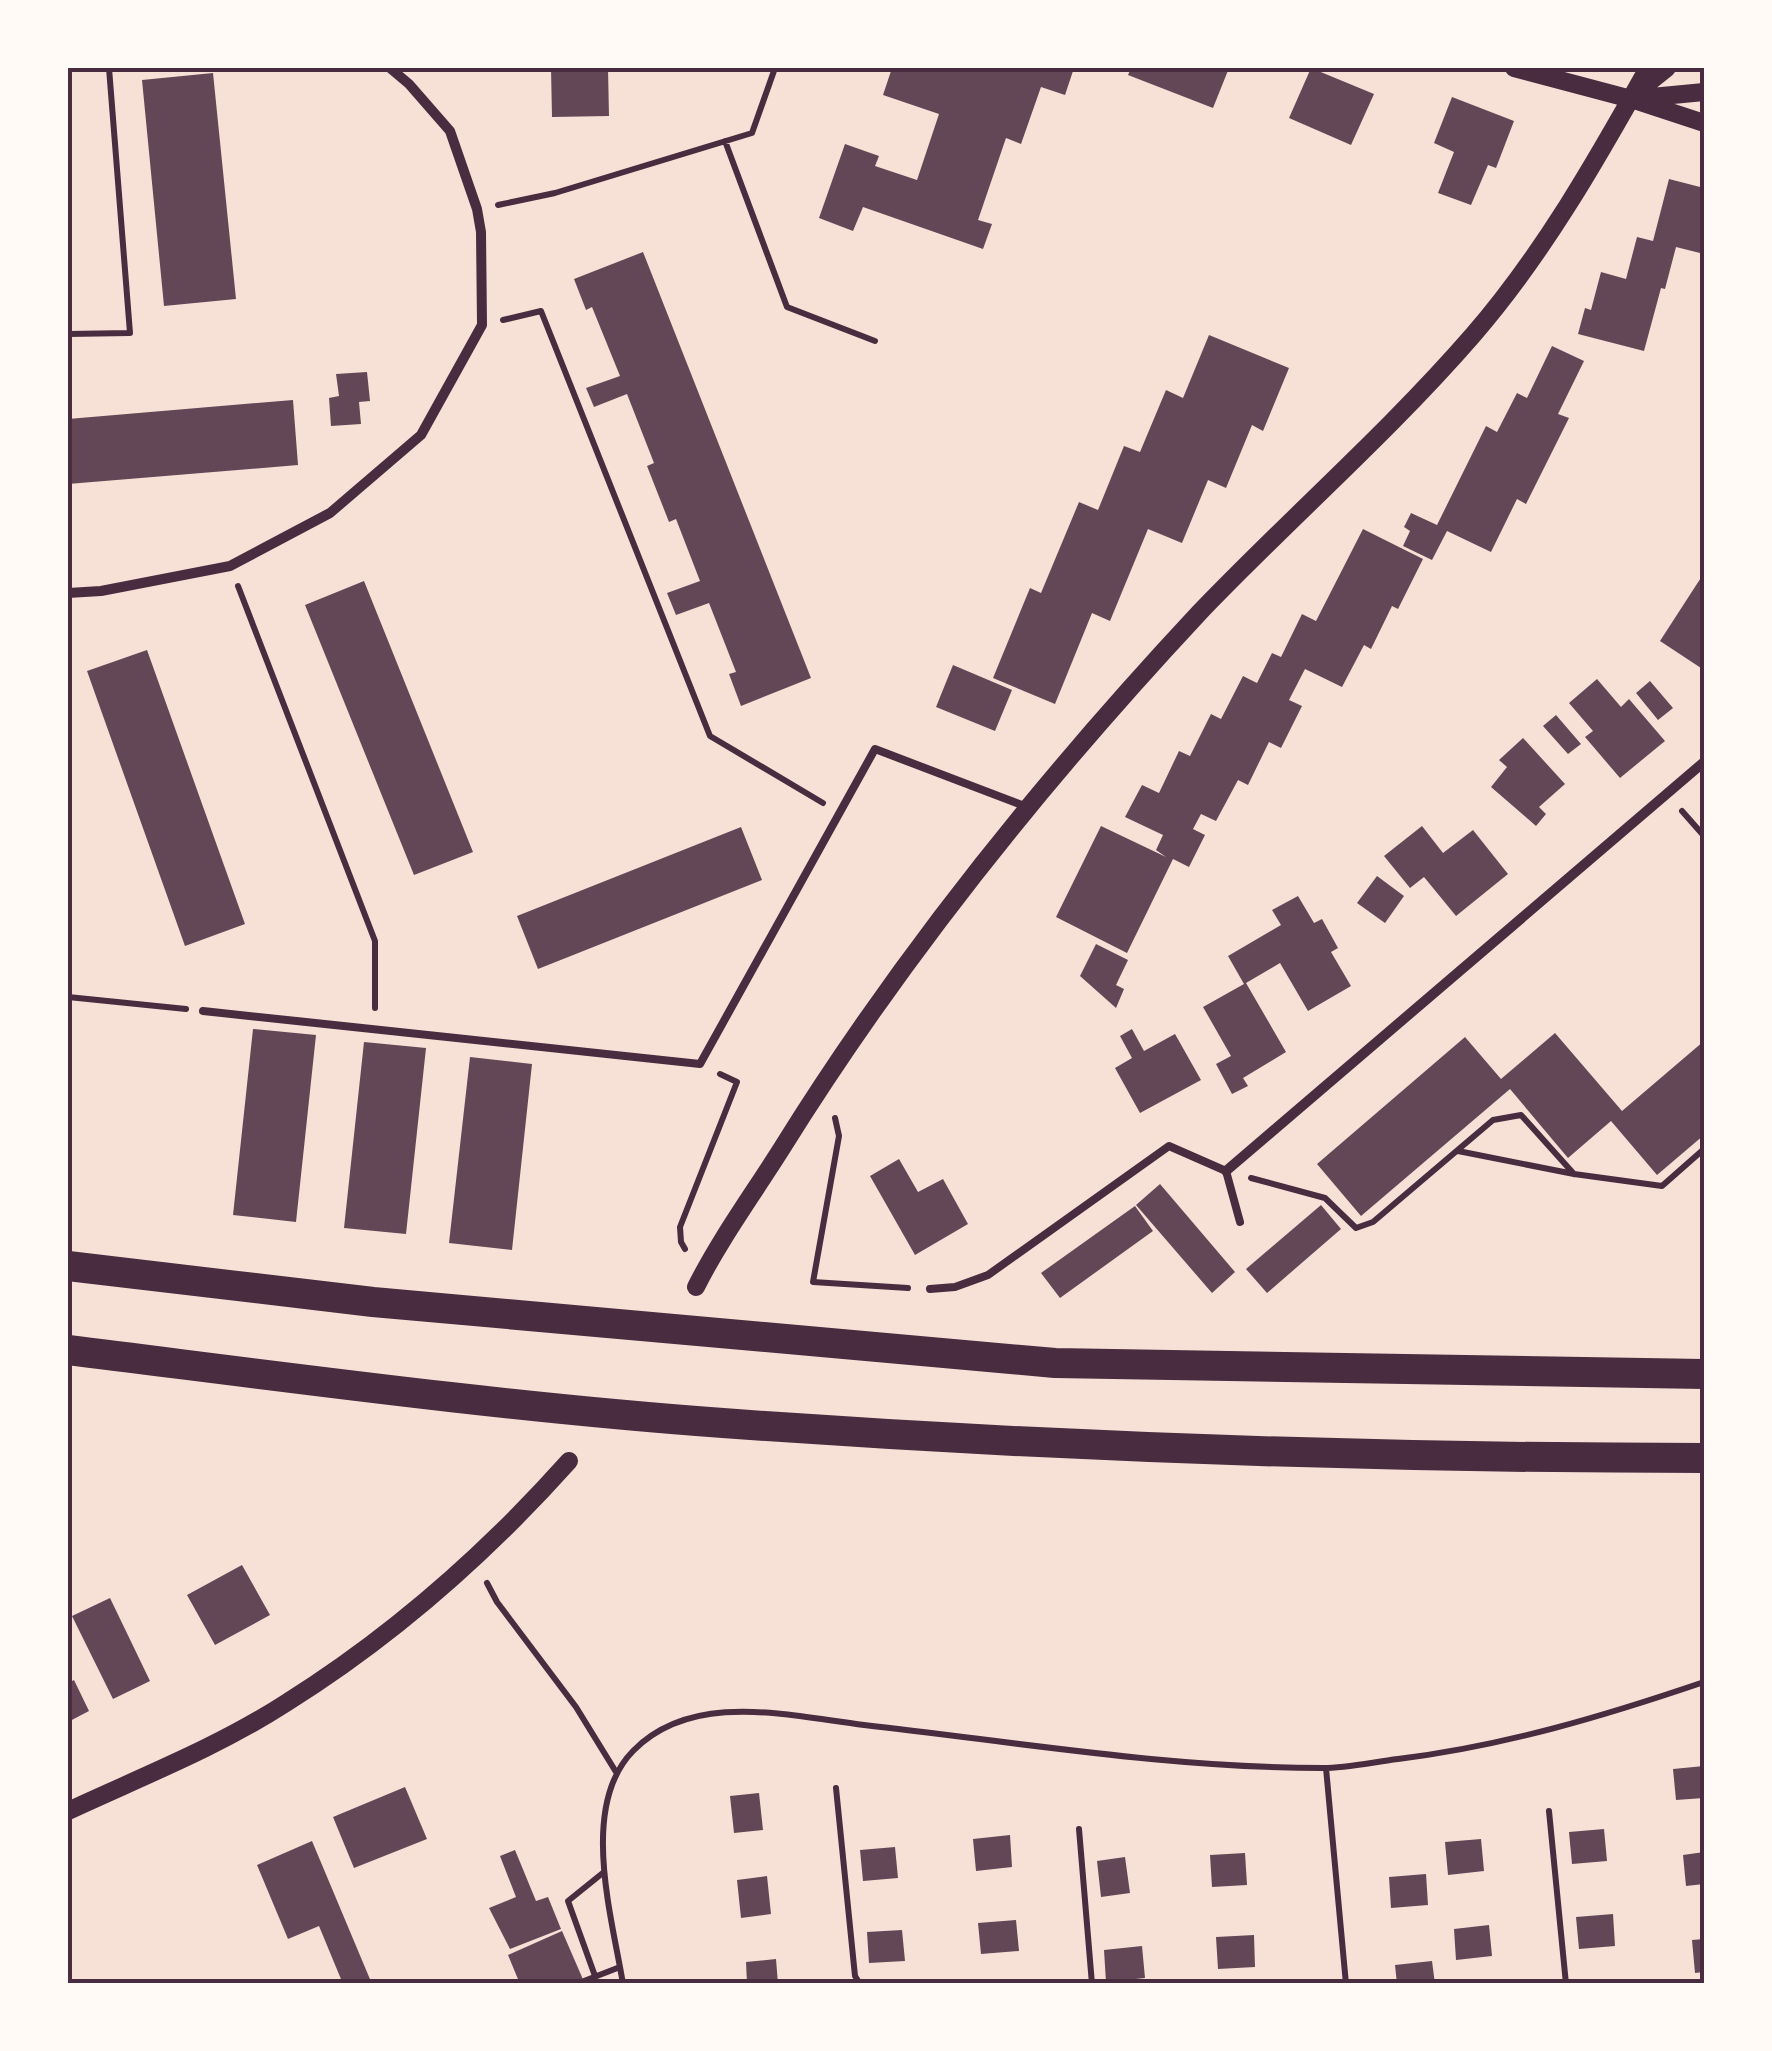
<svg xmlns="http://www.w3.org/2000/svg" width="1772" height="2051" font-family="'IBM Plex Sans',sans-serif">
<rect width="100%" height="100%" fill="#f7e1d7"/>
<path fill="#644757" d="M551 68H608L609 116 552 117Z
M892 68H1074L1065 95 1041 87 1021 144 1006 138 978 220 992 224 983 249 863 207 853 231 819 218 845 144 879 156 875 166 917 180 939 114 883 95Z
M1131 68H1229L1213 108 1128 75Z
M1311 68 1374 94 1351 145 1289 118Z
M213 73 236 299 164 306 142 80Z
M1452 97 1514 121 1496 168 1488 165 1471 205 1438 193 1454 152 1434 143Z
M1669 179 1704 188V254L1676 247 1665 289 1661 288 1644 351 1578 334 1585 308 1591 310 1601 272 1626 279 1637 237 1653 241Z
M643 252 811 678 741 706 729 674 736 672 709 603 676 615 667 593 700 581 676 519 669 522 647 466 654 463 627 394 594 407 586 388 620 376 592 307 586 310 574 279Z
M1209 335 1289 368 1263 431 1252 425 1226 488 1208 480 1182 543 1148 529 1110 621 1092 613 1055 704 993 678 1030 588 1041 593 1079 502 1098 510 1124 446 1140 452 1166 390 1183 398Z
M1552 346 1584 361 1558 414 1569 418 1526 504 1517 499 1491 552 1447 531 1432 560 1403 546 1410 531 1404 527 1411 513 1437 525 1486 426 1497 432 1517 393 1527 398Z
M367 372 370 401 359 402 361 424 331 426 329 398 339 396 336 374Z
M293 400 298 465 68 484V419Z
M1363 529 1423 559 1398 609 1392 606 1371 649 1364 645 1342 687 1305 669 1289 700 1302 706 1281 748 1269 742 1248 785 1238 780 1216 821 1201 814 1193 829 1205 835 1189 867 1173 859 1127 953 1056 917 1101 826 1166 857 1156 850 1163 835 1125 817 1142 785 1159 793 1179 751 1190 756 1211 714 1221 719 1243 676 1257 683 1272 653 1281 657 1302 614 1316 621Z
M1704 573V670L1660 641Z
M364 581 473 852 414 875 305 605Z
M147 650 245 924 185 946 87 671Z
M953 665 1012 690 995 731 936 707Z
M1597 679 1621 707 1629 699 1665 741 1620 778 1585 737 1593 731 1569 703Z
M1650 681 1673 708 1658 720 1636 693Z
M1556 715 1581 744 1568 754 1543 726Z
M1523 738 1565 784 1539 807 1546 814 1536 826 1491 787 1507 767 1499 760Z
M1422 826 1443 853 1473 830 1508 874 1456 916 1424 877 1410 888 1384 856Z
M741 827 762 880 538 969 517 916Z
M1377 876 1404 896 1385 923 1357 903Z
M1298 896 1314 923 1322 919 1338 948 1331 952 1351 986 1308 1011 1280 963 1246 983 1286 1052 1243 1078 1248 1086 1232 1094 1216 1064 1231 1056 1203 1007 1244 984 1228 956 1281 925 1272 910Z
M1096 944 1128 960 1116 985 1124 989 1116 1008 1080 976Z
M253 1029 316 1035 296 1222 233 1215Z
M1132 1029 1144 1051 1175 1034 1201 1080 1140 1113 1115 1068 1132 1058 1120 1036Z
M1555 1033 1622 1111 1704 1041V1135L1657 1175 1611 1121 1568 1158 1510 1089 1361 1216 1317 1164 1465 1037 1501 1079Z
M364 1042 426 1048 406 1234 344 1228Z
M470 1057 532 1064 512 1250 449 1243Z
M899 1159 918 1192 943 1179 968 1224 915 1255 870 1176Z
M1160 1184 1235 1272 1212 1293 1136 1205Z
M1321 1205 1341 1229 1267 1293 1246 1269Z
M1135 1206 1153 1231 1060 1298 1041 1273Z
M242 1565 270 1615 215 1645 187 1595Z
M110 1598 150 1681 113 1699 72 1616Z
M74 1680 89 1711 68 1722V1683Z
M1704 1766V1798L1676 1800 1673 1769Z
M405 1787 427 1839 354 1868 333 1817Z
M759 1793 763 1830 734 1833 730 1796Z
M1604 1829 1607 1861 1572 1864 1569 1832Z
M1010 1835 1012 1867 976 1871 973 1839Z
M1481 1839 1484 1871 1448 1875 1445 1842Z
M312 1841 372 1984H343L319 1926 288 1939 257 1865Z
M895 1847 898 1878 863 1881 860 1850Z
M515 1850 536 1901 548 1897 561 1929 510 1949 489 1908 516 1897 500 1856Z
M1704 1852V1884L1686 1886 1683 1855Z
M1245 1853 1247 1885 1212 1887 1210 1855Z
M1125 1857 1130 1893 1101 1897 1097 1861Z
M1426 1874 1428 1905 1391 1908 1389 1877Z
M767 1876 771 1914 741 1918 737 1880Z
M1613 1914 1615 1946 1579 1949 1576 1917Z
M1016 1920 1019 1951 981 1954 978 1923Z
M1489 1925 1492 1956 1456 1960 1454 1929Z
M902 1930 905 1961 869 1963 867 1932Z
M562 1931 585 1984H520L508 1955Z
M1254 1935 1255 1967 1218 1969 1216 1937Z
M1704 1939V1972L1695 1973 1692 1940Z
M1142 1946 1145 1978 1106 1982 1104 1950Z
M776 1959 778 1984H747L746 1962Z
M1432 1961 1435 1984H1397L1395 1965Z"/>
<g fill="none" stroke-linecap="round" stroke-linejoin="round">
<path stroke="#4a2c40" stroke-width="6" d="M725 141 787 307 875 341
M498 205 555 193 752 133 775 68
M503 320 541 311 710 736 823 803
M68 334 130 333 109 68
M238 586 375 941V1008
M1682 811 1704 836
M68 997 186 1009
M835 1118 839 1136 813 1282 908 1288
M1458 1151 1574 1174 1662 1186 1704 1149
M1251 1178 1325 1198 1356 1228 1373 1222 1493 1120 1521 1115 1574 1174
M685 1249 681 1242 680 1227 737 1082 720 1074
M487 1583 497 1602 576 1707 616 1772
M1326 1768 1346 1984
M836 1788 855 1976 860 1984
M1549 1811 1566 1984
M1079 1829 1092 1984
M595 1976 568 1901 604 1872
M584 1981 620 1967
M623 1984C612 1917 579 1806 633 1751 693 1690 789 1716 864 1725 1016 1742 1169 1768 1323 1768 1347 1768 1373 1762 1398 1759 1504 1746 1604 1716 1704 1682"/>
<path stroke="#4a2c40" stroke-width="8" d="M203 1011 700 1064 875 749 1027 807
M930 1289 955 1287 988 1275 1169 1146 1226 1171 1240 1222"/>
<path stroke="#4a2c40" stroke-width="10" d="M68 593 101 591 230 566 330 513 421 435 482 325 481 232 477 209 450 131 409 84 390 68
M1226 1171 1704 762"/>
<path stroke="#4a2c40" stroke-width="18" d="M1514 68 1631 99 1704 123
M1642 88 1667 68
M1641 98 1704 92
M696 1287C720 1239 753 1194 782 1148 902 955 1044 779 1199 613 1289 519 1388 433 1473 335 1543 254 1596 161 1648 68
M68 1811C141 1777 218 1747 286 1703 393 1636 485 1555 569 1461"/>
<path stroke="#4a2c40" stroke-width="30" d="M68 1266 373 1302 1055 1363 1704 1374
M68 1350C286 1377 504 1407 723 1423 1050 1447 1377 1458 1704 1458"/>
</g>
<rect width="1772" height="2051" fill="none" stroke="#fffaf5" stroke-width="140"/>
<rect x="70" y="70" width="1632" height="1911" fill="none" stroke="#4a2c40" stroke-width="4"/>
</svg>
